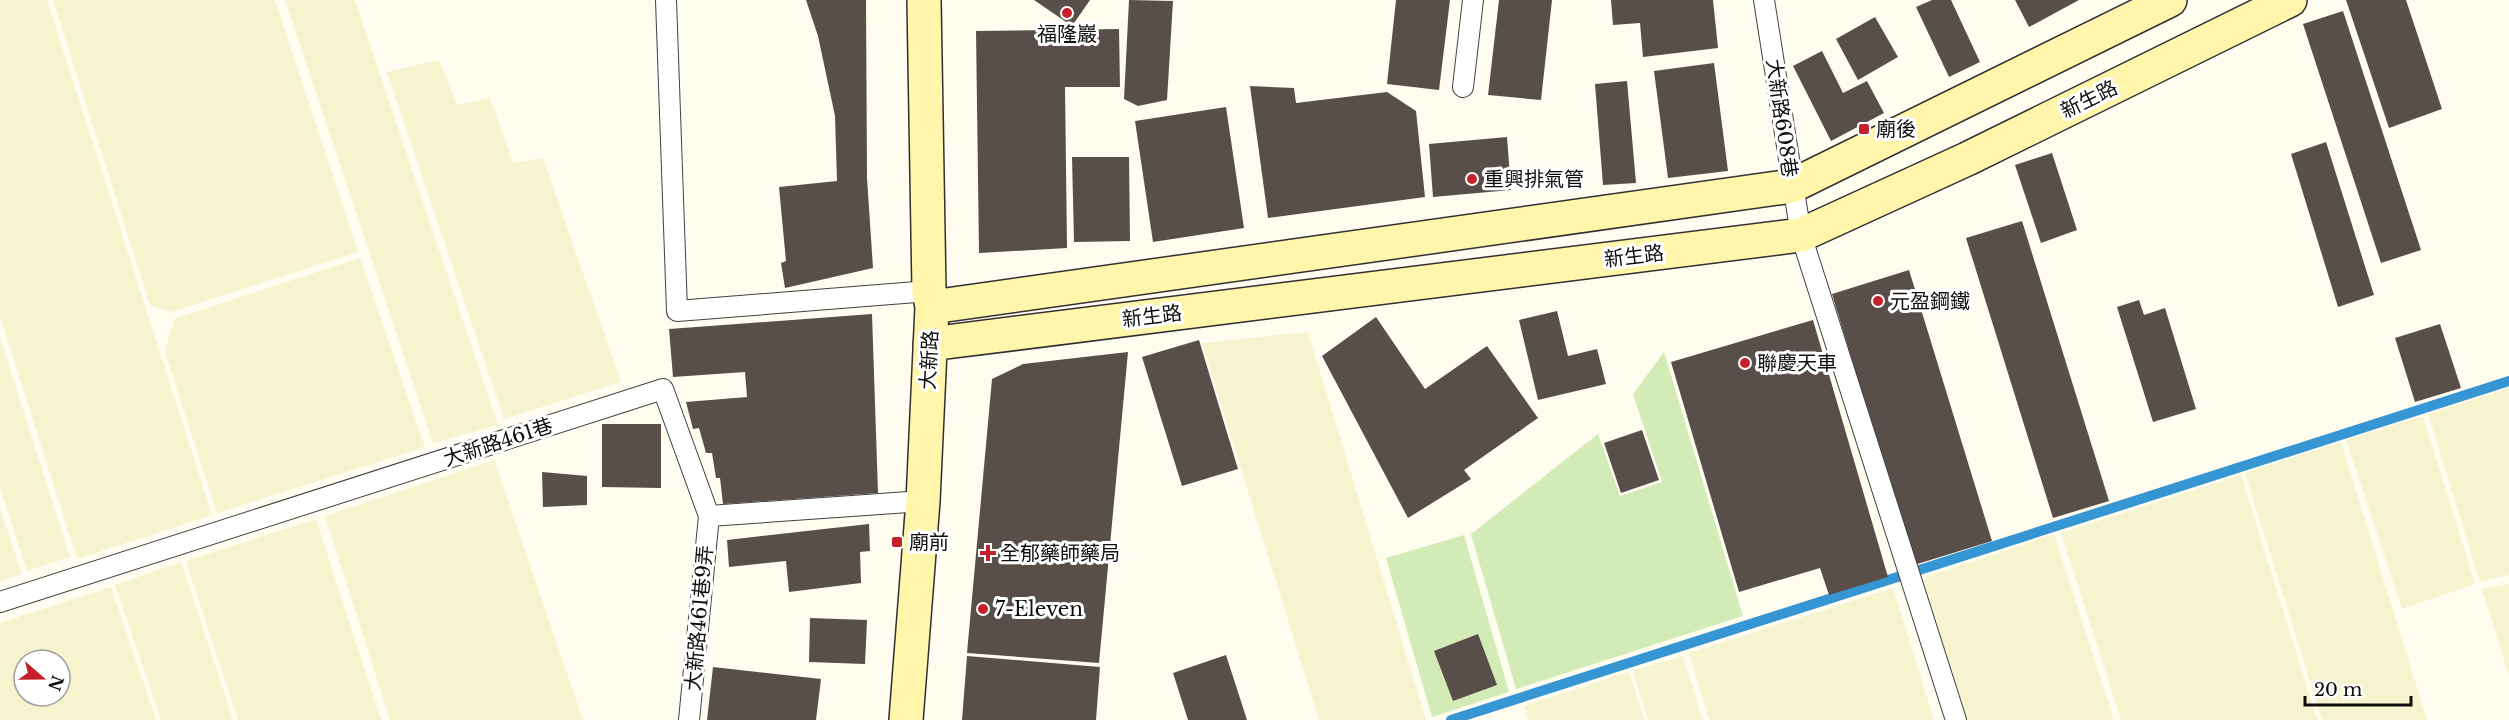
<svg xmlns="http://www.w3.org/2000/svg" width="2509" height="720" font-family="'Libre Baskerville','Noto Sans TC',serif">
<rect width="100%" height="100%" fill="#fffcf0"/>
<path fill="#f6f3cf" fill-rule="evenodd" d="M0 0H47L212 515 77 559 0 316Z
M53 0H275L358 252 171 312 150 305Z
M285 0H355L498 425 433 443Z
M439 60 457 105 490 98 513 163 543 158 621 382 504 419 387 72Z
M360 258 425 447 217 513 165 352 174 319Z
M1308 332 1426 720H1319L1202 343Z
M0 337 70 557 27 571 0 488Z
M2509 388V575L2480 582 2428 414Z
M2423 416 2475 584 2402 609 2346 440Z
M2341 442 2427 720H2322L2245 473Z
M494 460 583 720H390L325 516Z
M2241 475 2317 720H2121L2061 533Z
M0 508 22 574 0 581Z
M316 519 381 720H238L186 561Z
M2054 534 2114 720H1966L1920 579Z
M181 562 233 720H161L115 585Z
M2509 584V676L2482 589Z
M111 587 156 720H0V623ZM24 660H60V696H24Z
M1893 588 1934 720H1709L1689 653Z
M1683 656 1703 720H1648L1633 671Z
M1629 672 1644 720H1528L1524 706Z"/>
<path fill="#d3ecb7" d="M1664 352 1743 616 1516 689 1471 534 1598 434 1620 496 1662 482 1633 394Z
M1464 535 1509 692 1432 717 1386 558Z"/>
<g fill="none" stroke-linecap="round" stroke-linejoin="round">
<path stroke="#3696d3" stroke-width="10" d="M1451 720 2509 381"/>
</g>
<path fill="#584f4a" d="M806 0H866L867 178 873 268 785 288 781 263 786 261 779 187 837 181 835 116 818 36Z
M1034 0H1090L1072 26Z
M1129 0 1173 1 1167 100 1138 106 1124 99Z
M1396 0H1450L1439 90 1387 84Z
M1499 0H1552L1541 100 1488 95Z
M1611 0H1713L1718 48 1643 57 1640 23 1613 25Z
M1932 0H1951L1980 62 1949 77 1916 7Z
M2015 0H2079L2029 27Z
M2346 0H2406L2442 109 2389 128Z
M2343 11 2421 250 2381 263 2303 24Z
M1875 17 1898 57 1858 80 1836 39Z
M1119 29 1120 87H1065L1067 248 979 253 976 31Z
M1822 51 1843 93 1867 81 1884 113 1831 141 1793 66Z
M1714 63 1728 171 1668 178 1654 71Z
M1627 81 1636 183 1603 185 1595 84Z
M1250 86 1294 88 1296 103 1387 92 1416 111 1425 197 1268 218Z
M1226 107 1244 228 1153 242 1135 121Z
M1507 137 1511 190 1433 197 1429 144Z
M2326 142 2374 295 2338 307 2291 154Z
M2052 153 2077 230 2041 243 2015 165Z
M1072 157H1129L1130 241 1074 242Z
M2022 221 2109 501 2053 518 1966 238Z
M1909 270 1992 541 1914 565 1832 294Z
M2139 300 2144 315 2165 308 2196 409 2153 422 2117 307Z
M1557 311 1568 356 1597 349 1606 384 1538 400 1519 320Z
M872 314 878 493 723 504 720 478H716L712 453H706L699 428 693 429 686 402 747 397 745 372 673 377 669 329Z
M1376 317 1425 389 1487 346 1538 418 1464 470 1471 479 1408 518 1322 356Z
M1813 320 1888 577 1829 595 1820 568 1739 592 1671 362Z
M2440 324 2461 388 2415 402 2395 338Z
M1199 340 1238 469 1182 486 1142 357Z
M1128 352 1099 663 967 653 992 379 1023 364Z
M602 424H661V488L602 487Z
M1642 430 1659 480 1621 493 1604 443Z
M542 472 587 476V505L543 507Z
M869 524 870 551 860 552 861 583 789 592 786 561 729 567 727 540Z
M810 618 867 620 865 664 809 662Z
M1478 634 1497 685 1453 701 1434 651Z
M1226 655 1247 720H1188L1173 673Z
M967 656 1100 667 1096 720H962Z
M713 667 821 679 816 720H707Z"/>
<g fill="none" stroke-linecap="round" stroke-linejoin="round">
<defs>
<path id="lane" d="M666 0 677 311 929 291
M1764 0 1801 235 1956 720
M1463 87 1473 0
M709 516 923 501
M0 602 663 389 709 516 689 720"/>
<path id="secondary" d="M932 307 1792 186 2170 0
M930 344 1801 235 1967 159 2290 0
M906 720 923 501 932 307 929 291 924 0"/>
</defs>
<use href="#lane" stroke="#414141" stroke-width="22"/>
<use href="#secondary" stroke="#303030" stroke-width="36"/>
<use href="#lane" stroke="#fff" stroke-width="20"/>
<use href="#secondary" stroke="#fff5ab" stroke-width="33"/>
</g>
<g fill="#c52029" stroke="#fff" stroke-width="2">
<circle cx="1067" cy="13" r="6"/>
<rect x="1858" y="123" width="12" height="12" rx="3"/>
<circle cx="1472" cy="179" r="6"/>
<circle cx="1878" cy="301" r="6"/>
<circle cx="1745" cy="363" r="6"/>
<rect x="891" y="536" width="12" height="12" rx="3"/>
<path d="M985 544h6v6h6v6h-6v6h-6v-6h-6v-6h6z"/>
<circle cx="983" cy="609" r="6"/>
</g>
<g text-anchor="middle" stroke-width="6" stroke-linejoin="round" paint-order="stroke">
<g font-size="20" fill="#0e0e0e" stroke="#fff" text-anchor="start">
<text x="1067" y="41" text-anchor="middle">福隆巖</text>
<text x="1876" y="136">廟後</text>
<text x="1484" y="186">重興排氣管</text>
<text x="1890" y="308">元盈鋼鐵</text>
<text x="1757" y="370">聯慶天車</text>
<text x="909" y="549">廟前</text>
<text x="1000" y="560">全郁藥師藥局</text>
<text x="995" y="616">7-Eleven</text>
</g>
<g font-size="20" fill="#0e0e0e" stroke="#fff">
<text transform="translate(2089 99) rotate(-26)" y="7">新生路</text>
<text transform="translate(1782 118) rotate(82)" y="7">大新路608巷</text>
<text transform="translate(1634 256) rotate(-7)" y="7">新生路</text>
<text transform="translate(1152 316) rotate(-7)" y="7">新生路</text>
<text transform="translate(929 360) rotate(-87)" y="7">大新路</text>
<text transform="translate(498 442) rotate(-18)" y="7">大新路461巷</text>
<text transform="translate(699 618) rotate(-85)" y="7">大新路461巷9弄</text>
</g>
</g>
<g transform="translate(42 678) rotate(110)"><circle r="28" fill="#ffffff" stroke="#9f9f9f" stroke-width="1.5"/>
<path d="M0-4.5L10 22L0 15L-10 22Z" fill="#c52029"/>
<text y="-9" font-size="16" font-weight="bold" text-anchor="middle" fill="#0e0e0e">N</text>
</g>
<path d="M2305 696v9h106v-9" fill="none" stroke="#0e0e0e" stroke-width="3"/>
<text x="2314" y="696" font-size="18" fill="#0e0e0e" stroke="#ffffff" stroke-width="4.5" paint-order="stroke">20 m</text>
</svg>
